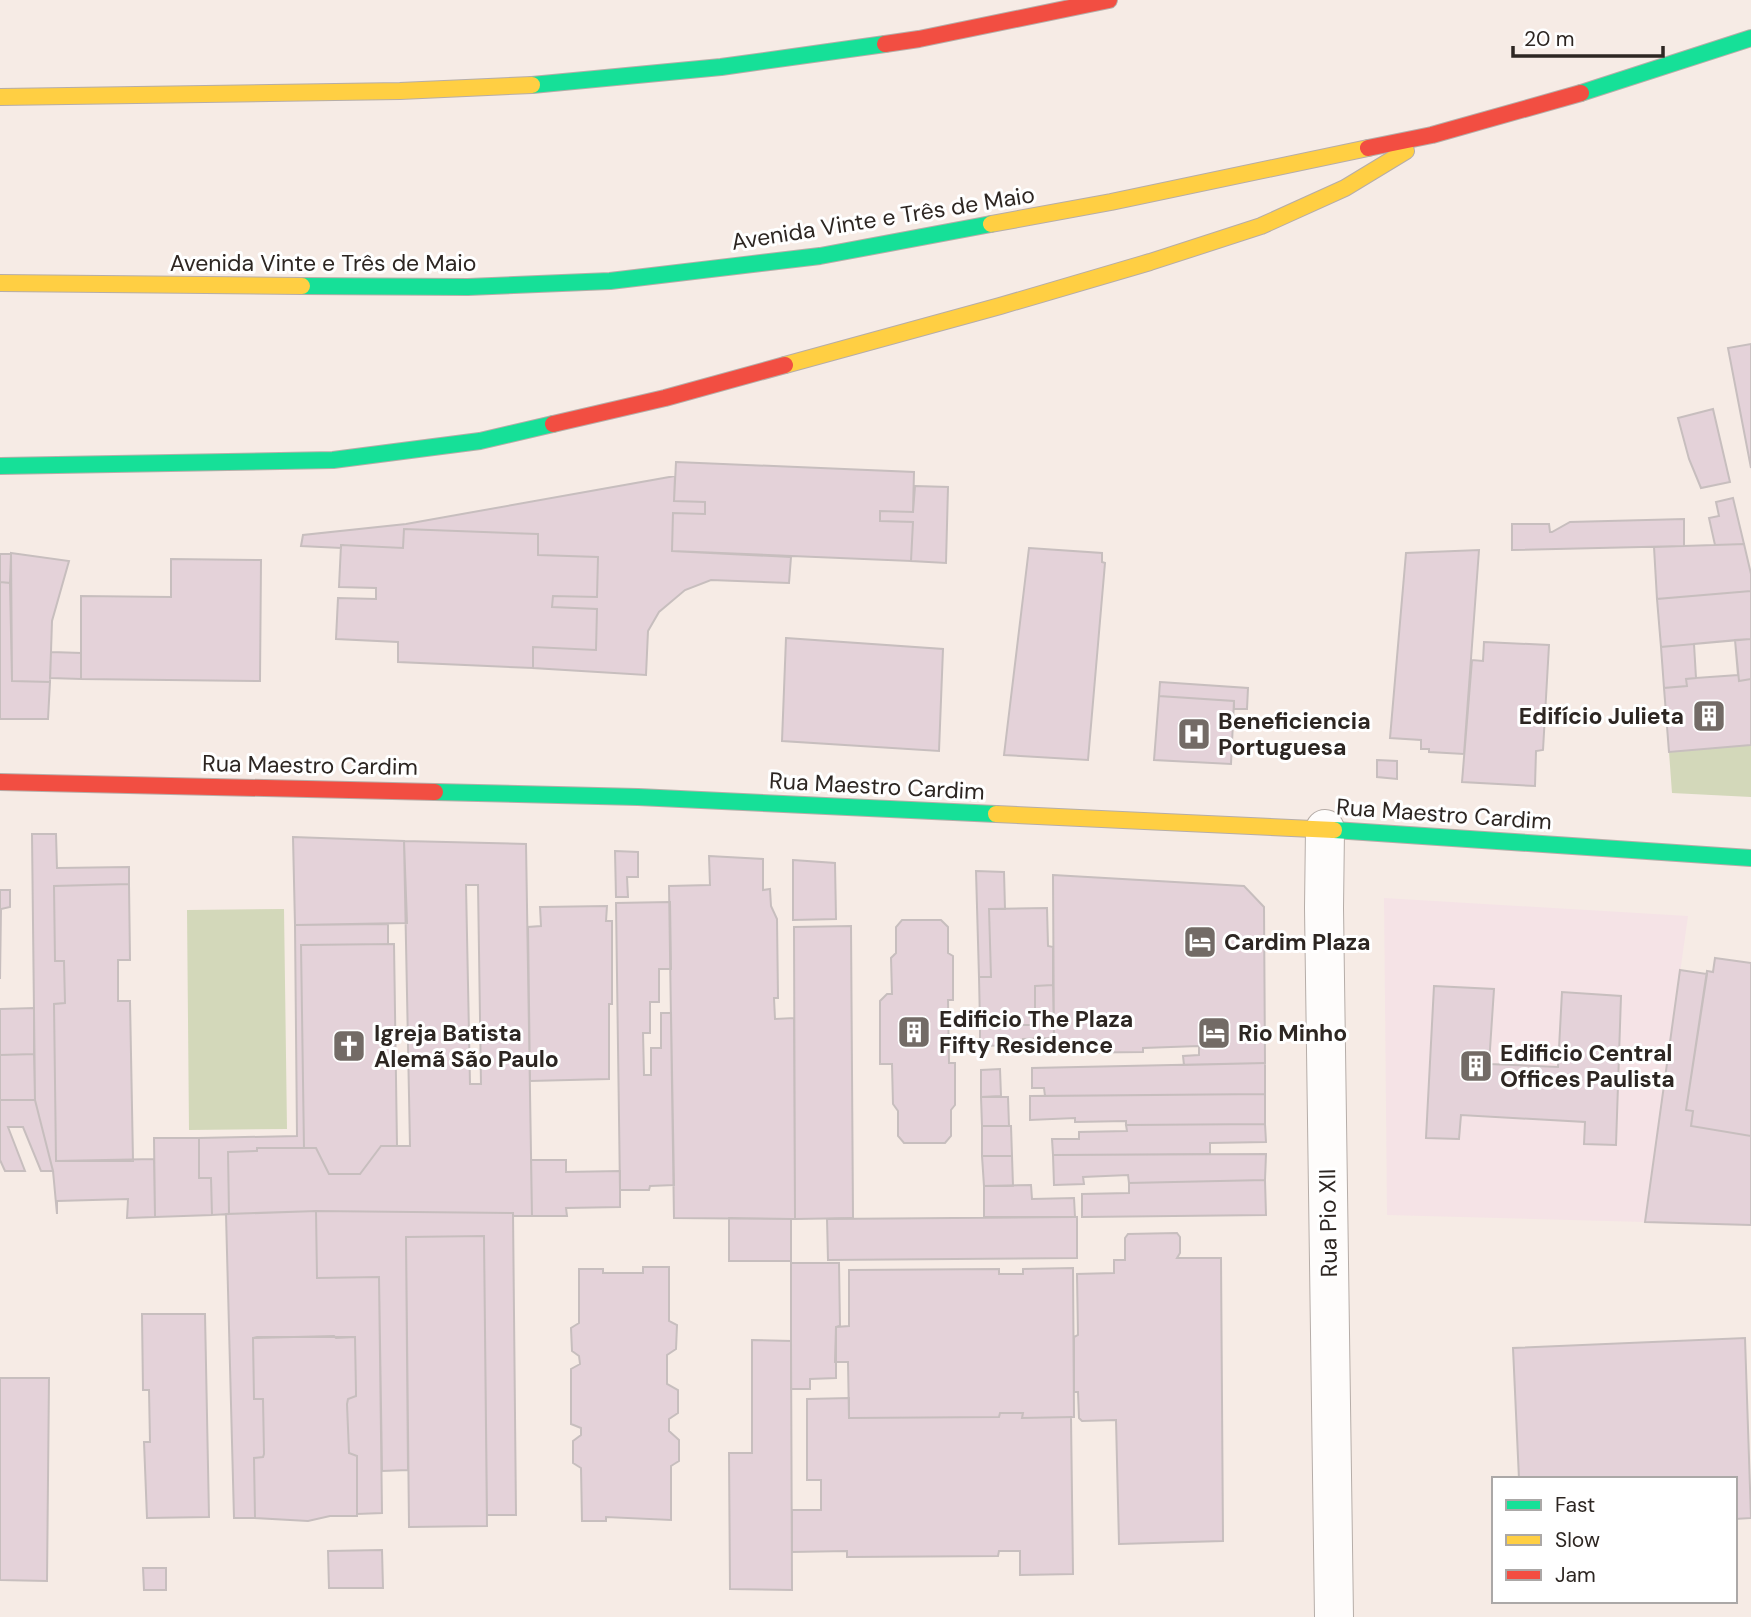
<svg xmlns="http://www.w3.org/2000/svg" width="1751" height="1617" font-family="'DM Sans',sans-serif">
<rect width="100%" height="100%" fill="#f6ebe5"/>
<path fill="#f5e3e6" d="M1384 898 1688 916 1645 1222 1387 1215Z"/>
<path fill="#d3d8ba" d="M1751 745V797L1672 793 1669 752Z
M284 909 287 1129 189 1130 187 910Z"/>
<path fill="#e4d2d9" stroke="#c7bebe" stroke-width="2" fill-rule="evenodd" d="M1751 344V468L1728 348Z
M1713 409 1730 482 1701 488 1689 459 1678 418Z
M676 462 914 472 913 512 880 511V521L913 522 911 561 672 551 673 513 705 514V502L674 501Z
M675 476 674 501 705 502V514L673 513 672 551 791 557 789 583 711 580 685 590 659 612 648 631 646 675 533 668V647L596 650 597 609 552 607 553 596 597 597 598 557 538 555V534L404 529 403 548 341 545V548L301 546 303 535 406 524Z
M915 486 948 487 946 563 911 561 913 522 880 521V511L913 512Z
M1733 498 1744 544 1715 545 1709 518 1719 516 1716 502Z
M1684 519V546L1512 550V524H1549L1550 532H1552L1570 522Z
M404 529 538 534V555L598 557 597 597 553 596 552 607 597 609 596 650 533 647V668L398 662V642L336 639 338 598 376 599V588L339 587 341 545 403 548Z
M1744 544 1751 574V591L1657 599 1654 547Z
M1029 548 1102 553V562L1105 563 1088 760 1004 755Z
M1479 550 1464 754 1429 752V749H1421V740L1390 738 1406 553Z
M11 553 69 561 52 621 50 682 12 681Z
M0 554H11L10 583 0 582Z
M171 559 261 560 260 681 81 679V596L171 597Z
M0 582 10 583 12 681 50 682 48 719H0Z
M1751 591V639L1661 647 1657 599Z
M786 638 943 649 939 751 782 741Z
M1751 639V679L1739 681 1735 640Z
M1735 640 1739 681 1751 679V745L1669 752 1664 688 1687 686 1686 679 1696 678 1694 644Z
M1735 640 1738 675 1696 678 1694 644Z
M1484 642 1549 645 1543 750 1536 751 1535 786 1462 782 1472 660 1483 661Z
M1694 644 1696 678 1686 679 1687 686 1664 688 1661 647Z
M51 652 81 653V679L50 678Z
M1160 682 1248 688 1247 709H1234V701L1159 696Z
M1159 696 1234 701 1231 764 1154 760Z
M1377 760 1397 761V779L1377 777Z
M32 834H56L57 868 129 867V884L54 886 55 961H64L65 1003 54 1004 56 1161 154 1159 155 1217 127 1218 128 1199 57 1201V1214L53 1171 35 1100Z
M293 837 404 841 407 923 295 925Z
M404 841 526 844 532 1216H513V1213L316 1211 229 1214 228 1152 257 1151V1148H316L329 1174H360L381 1146H410ZM466 885H478L481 1084H470Z
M615 851 638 852V877H627L628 897H616Z
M709 856 763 859V890L770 889 771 906 777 919 778 998H774L775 1019 794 1018 795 1219 674 1218 669 886 710 885Z
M793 860 835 863 836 919 793 920Z
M976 871 1004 872 1005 909H989L991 977H979Z
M1053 875 1244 886 1264 907 1265 1063 1184 1065 1183 1056 1199 1055V1046L1143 1048V1052L1054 1053Z
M129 884 130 960H118V1001H130L133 1161H56L54 1004 65 1003 64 961H55L54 886Z
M0 890H10V907L1 909 0 979Z
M670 902 671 969H659V1002H650V1033H643L644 1075H651V1048H661V1013H671L674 1185 650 1186 649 1190H620L616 903Z
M607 906 606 921H612V1004H609V1079L530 1081 528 927 541 926 540 907Z
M1047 908 1048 946 1053 947V985L1035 986V1010L1030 1011 1031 1025H990V1021L980 1022 979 977H991L989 909Z
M902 920H941L948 927V953L953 956V1000H948L949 1063H955V1105L951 1110V1136L945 1143H904L898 1136V1111L893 1104 892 1064H880V1001L887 994H892L891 958 896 953V927Z
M388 924V944L301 945 304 1148H257V1151L228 1152 229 1214 212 1215 211 1178H199V1138L297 1136 295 925Z
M851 926 853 1218 795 1219 794 927Z
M394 944 397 1146H381L360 1174H329L316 1148H304L301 945Z
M1715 958 1751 963V1136L1691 1126 1693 1111 1686 1110 1707 971 1713 972Z
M1680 970 1707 974 1686 1110 1693 1111 1691 1126 1751 1136V1225L1645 1222Z
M1053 985 1054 1038 1023 1039V1045L980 1046V1022L990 1021V1025H1031L1030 1011 1035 1010V986Z
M1434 986 1494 989 1489 1064 1558 1067 1562 992 1621 996 1616 1145 1584 1144 1585 1122 1461 1115 1459 1139 1426 1138Z
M34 1008V1054L0 1055V1009Z
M34 1054 35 1100H0V1055Z
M1265 1063V1094L1045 1096 1044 1088H1032V1068Z
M1000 1069 1001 1096 981 1097V1070Z
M1265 1094V1124L1126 1125V1121L1075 1122V1118L1030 1120V1096Z
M981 1097H1008L1009 1126H982Z
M0 1100H35L53 1171H41L23 1127H8L25 1171H5L0 1160Z
M1265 1124 1266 1142 1210 1143V1154L1053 1155 1052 1139H1079V1132L1127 1131 1126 1125Z
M982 1126H1011L1012 1156H982Z
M154 1138H199V1178H211L212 1215 155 1217Z
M1266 1154 1265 1180 1129 1183 1128 1175 1083 1177 1084 1184 1054 1185 1053 1155Z
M982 1156H1012L1013 1186H984Z
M531 1160H566V1172L620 1171V1207L566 1208 567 1216H532Z
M1265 1180 1266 1215 1082 1217V1194L1129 1193V1183Z
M1031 1185 1032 1199 1074 1198 1075 1217H984V1186Z
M316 1211 513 1213 516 1515H487L484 1236 406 1237 408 1470 382 1471 379 1277 317 1278Z
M316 1211 317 1278 379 1277 382 1513 357 1514V1456L349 1453 347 1404 348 1399 356 1396V1392L355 1337H257L253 1338 254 1399H263L264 1454 263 1457 254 1458 255 1518H234L226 1214Z
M1075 1217H1077V1258L828 1260 827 1219Z
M729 1218 791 1219V1261H729Z
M1177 1233 1180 1237V1253L1177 1258H1221L1223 1541 1119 1544 1116 1420 1082 1421 1079 1418 1078 1392H1074V1337L1078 1335 1077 1274 1114 1273V1260H1125V1238L1128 1234Z
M484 1236 487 1526 409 1527 406 1237Z
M791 1263H839L840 1326 836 1327V1378L810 1379V1389H791Z
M643 1267H669V1321L677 1325 676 1349 667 1355V1384L678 1390V1413L669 1419V1431L679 1440V1461L671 1466V1520L606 1517V1521H582L581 1468 573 1463V1441L581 1435V1428L571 1424V1369L580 1364 579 1356 572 1351 571 1328 579 1323V1269H603V1273H643Z
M1073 1268 1074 1417 1022 1418 1023 1413H1000L999 1417 849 1418 848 1362H835L836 1327 849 1326V1270L999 1269V1274H1023V1269Z
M142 1314H205L209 1517 147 1518 144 1442H150L149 1390H143Z
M334 1336 336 1338 355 1337 356 1392V1396L348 1399 347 1404 349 1453 357 1456V1516H330L308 1521 255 1518 254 1458 263 1457 264 1454 263 1399H254L253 1338Z
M1745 1338 1751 1518 1735 1519V1479H1519L1513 1348Z
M752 1340 791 1341 792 1590 730 1589 729 1453H752Z
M0 1378H49L47 1581 0 1580Z
M849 1398V1418L999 1417 1000 1413H1023L1022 1418 1071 1417 1073 1574 1020 1575V1551H999L998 1556 847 1557V1551L792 1552V1510H821V1480H807V1399Z
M382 1550 383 1588H329L328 1551Z
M143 1568H166V1590H144Z"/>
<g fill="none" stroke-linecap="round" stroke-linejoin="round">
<defs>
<path id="street" d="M1325 829 1324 908 1334 1617"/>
<path id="fast" d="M532 85 721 67 885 44
M1581 93 1751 38
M302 286 468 287 610 281 820 256 991 224
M0 466 333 460 480 441 553 424
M435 792 638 797 996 814
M1334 830 1751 858"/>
<path id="slow" d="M0 97 400 91 532 85
M991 224 1111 202 1368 148
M0 283 302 286
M785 365 1000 306 1150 262 1261 226 1345 188 1406 151
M996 814 1334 830"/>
<path id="jam" d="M885 44 919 39 1109 0
M1368 148 1432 135 1581 93
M553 424 665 398 785 365
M0 782 435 792"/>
</defs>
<use href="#street" stroke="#b6ada8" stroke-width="40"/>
<use href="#fast" stroke="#b6ada8" stroke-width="18"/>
<use href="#slow" stroke="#b6ada8" stroke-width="18"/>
<use href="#jam" stroke="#b6ada8" stroke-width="18"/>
<use href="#street" stroke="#fefcfb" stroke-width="38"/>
<use href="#fast" stroke="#16e098" stroke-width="16"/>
<use href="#slow" stroke="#ffcf43" stroke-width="16"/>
<use href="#jam" stroke="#f24e42" stroke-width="16"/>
</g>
<defs>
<symbol id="building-square" viewBox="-11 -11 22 22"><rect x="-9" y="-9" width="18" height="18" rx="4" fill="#736b66" stroke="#fff"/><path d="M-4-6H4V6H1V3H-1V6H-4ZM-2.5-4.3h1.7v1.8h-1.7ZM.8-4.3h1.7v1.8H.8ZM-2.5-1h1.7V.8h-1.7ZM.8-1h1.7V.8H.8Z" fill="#fff"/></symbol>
<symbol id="hospital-square" viewBox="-11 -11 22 22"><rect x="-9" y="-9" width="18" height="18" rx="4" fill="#736b66" stroke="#fff"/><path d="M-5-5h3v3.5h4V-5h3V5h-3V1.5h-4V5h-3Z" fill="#fff"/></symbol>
<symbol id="hotel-square" viewBox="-11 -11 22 22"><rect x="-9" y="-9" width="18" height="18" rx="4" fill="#736b66" stroke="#fff"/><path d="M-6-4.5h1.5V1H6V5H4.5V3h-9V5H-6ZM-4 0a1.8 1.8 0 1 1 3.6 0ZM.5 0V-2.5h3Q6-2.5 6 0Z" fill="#fff"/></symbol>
<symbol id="church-square" viewBox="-11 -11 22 22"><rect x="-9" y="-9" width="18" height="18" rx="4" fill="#736b66" stroke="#fff"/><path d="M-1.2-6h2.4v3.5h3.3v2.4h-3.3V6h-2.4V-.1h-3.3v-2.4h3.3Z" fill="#fff"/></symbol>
</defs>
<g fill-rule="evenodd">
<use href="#building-square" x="1690" y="697" width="38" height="38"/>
<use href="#hospital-square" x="1175" y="715" width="38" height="38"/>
<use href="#hotel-square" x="1181" y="923" width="38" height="38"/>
<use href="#building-square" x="895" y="1013" width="38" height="38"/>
<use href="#hotel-square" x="1195" y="1014" width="38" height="38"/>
<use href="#church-square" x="330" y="1027" width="38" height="38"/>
<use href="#building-square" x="1457" y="1047" width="38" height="38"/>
</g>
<g text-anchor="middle" stroke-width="6" stroke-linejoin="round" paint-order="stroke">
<g font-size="23" fill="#2d2622" stroke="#fff">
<text transform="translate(883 218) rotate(-9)" y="8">Avenida Vinte e Três de Maio</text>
<text x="323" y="271">Avenida Vinte e Três de Maio</text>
<text transform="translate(310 765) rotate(1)" y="8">Rua Maestro Cardim</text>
<text transform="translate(877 786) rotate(3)" y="8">Rua Maestro Cardim</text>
<text transform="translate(1444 814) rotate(4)" y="8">Rua Maestro Cardim</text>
<text transform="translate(1328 1223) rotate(-91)" y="8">Rua Pio XII</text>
</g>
<g font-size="23" font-weight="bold" fill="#2d2622" stroke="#fff" text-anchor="start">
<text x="1684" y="724" text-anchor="end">Edifício Julieta</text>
<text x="1218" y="729">Beneficiencia<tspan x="1218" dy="26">Portuguesa</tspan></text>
<text x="1224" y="950">Cardim Plaza</text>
<text x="939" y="1027">Edificio The Plaza<tspan x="939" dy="26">Fifty Residence</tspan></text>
<text x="374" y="1041">Igreja Batista<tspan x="374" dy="26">Alemã São Paulo</tspan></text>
<text x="1238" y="1041">Rio Minho</text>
<text x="1500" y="1061">Edificio Central<tspan x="1500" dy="26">Offices Paulista</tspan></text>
</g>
</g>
<rect x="1492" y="1477" width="245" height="126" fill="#ffffff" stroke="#aba8a7" stroke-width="2"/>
<rect x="1506" y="1500" width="35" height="10" fill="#16e098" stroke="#aba8a7" stroke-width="2"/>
<text x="1555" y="1512" font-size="21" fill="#2d2622">Fast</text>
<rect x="1506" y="1535" width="35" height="10" fill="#ffcf43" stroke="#aba8a7" stroke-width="2"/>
<text x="1555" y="1547" font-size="21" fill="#2d2622">Slow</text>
<rect x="1506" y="1570" width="35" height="10" fill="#f24e42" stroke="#aba8a7" stroke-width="2"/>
<text x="1555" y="1582" font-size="21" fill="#2d2622">Jam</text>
<path d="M1513 46v10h150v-10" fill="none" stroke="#2d2622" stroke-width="3.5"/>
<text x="1524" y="46" font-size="21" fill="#2d2622" stroke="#ffffff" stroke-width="5" paint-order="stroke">20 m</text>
</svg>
